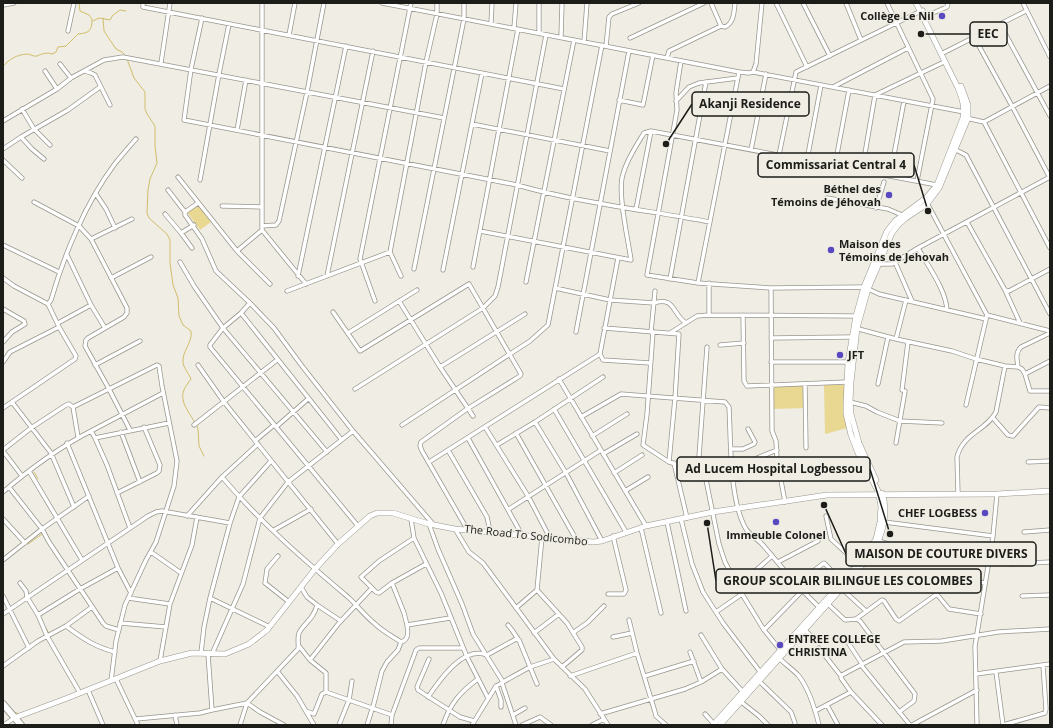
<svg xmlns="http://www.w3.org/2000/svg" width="1053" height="728" font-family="'Open Sans',sans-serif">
<rect width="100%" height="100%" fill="#efede4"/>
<path fill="#e9d892" d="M198 204 211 222 200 230 187 212Z
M839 383V385H844V409L847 428 825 434 824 385Z
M775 386H806V408L773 409V389Z"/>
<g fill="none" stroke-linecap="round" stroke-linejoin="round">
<path stroke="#d1be6a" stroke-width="1" d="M103 18 104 31 116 49 122 52 126 56
M93 21 99 18 110 20 113 15 120 10 126 11
M127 59 134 78 145 92V109L147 114 155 126V146L157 163 150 179 148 190 147 213 149 218 167 234 170 240V263L173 285 178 298 179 316 183 325 191 331C193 342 182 351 183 362 183 367 189 374 191 379 188 383 185 387 184 390 179 402 190 413 195 423
M3 66C10 59 16 55 27 54 31 54 33 57 37 56 42 54 46 52 52 54L56 52 58 47 66 46 78 34C89 33 92 31 92 19L89 15 80 11 79 3
M197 426 198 429 199 446 204 456
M34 472 38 479
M28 544 42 534
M46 628 49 634
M14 712 19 714"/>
<defs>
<path id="street" d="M143 3V7L564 89
M262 3V230L306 284
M382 3 739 72 749 73 753 72 964 112
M711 3 721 26
M776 3 807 67
M803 3 830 56
M846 3 861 40
M887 3 933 99 917 181
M1023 3 1050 57
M3 5 14 3
M926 16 947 7 948 3
M202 18 191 69 184 120 517 185C580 203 646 210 710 222
M491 24 492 3
M1000 24 1050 116
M514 28 516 3
M68 31 74 3
M539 33V3
M289 35 295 3
M561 37 562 3
M974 37 1012 106 1050 178
M630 38 704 3
M584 42 587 3
M606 46 609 17 612 14 639 3
M943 53 1026 11
M667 58 669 51 721 26 725 27C734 23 734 12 735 3
M681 61 676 93 677 110 647 275 698 283 771 288 864 287 879 294 986 319
M161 63 170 3
M60 64 71 78
M45 71 57 89
M85 71 91 73 95 75 110 105
M753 72 756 64 762 3
M833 87 908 48
M619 100 643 105 653 55
M676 101 689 87 699 83 738 78
M22 109 34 129 50 145
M966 118 984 122 1050 86
M3 121 57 89 71 78 104 60 123 57 444 118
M984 122 1050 248
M472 124 610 151
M237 130 246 80
M21 137 32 149 44 159
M3 149 21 137 68 110 100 87
M954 149 966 155 1050 314
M751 150 766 74
M779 155 796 72 923 10
M3 160 22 178
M807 160 821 85
M835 165 849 90
M862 171 875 95 944 62
M890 176 904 101
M178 177 237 251 270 284
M200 180 219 74 229 24
M168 190 185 212
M96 194 106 209 115 228
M827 198 888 209 902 215
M34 202 79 226 91 239 127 308V313L124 317 88 338 86 340 85 346 109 389 130 430
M198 203 185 212V215L202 239 216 271 250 303 241 313 223 328 327 452
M927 203 987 315 966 405
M222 206 262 207
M876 208 884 182
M636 209 651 131
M165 214 181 233 194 225
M967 222 1005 290 1020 323
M262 226 276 225 279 221 307 92 324 3
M480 231 631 260C628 239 617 192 623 174 627 159 636 146 644 133L651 131 937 185
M181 233 192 248
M91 239 132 219
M3 245 59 272
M918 248C928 266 946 290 947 310
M237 251 262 230
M618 258 600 354 603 360 650 363
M180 262 194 286 223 328 210 345V347L358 526
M895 262 912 301
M878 264H892L918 248 1050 177
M473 267 518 29
M414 269 464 19V3
M443 270 482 73
M298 276 346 46
M327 276 373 51
M401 276 390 252 426 62 437 14V3
M3 278 14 286 48 304 59 327 76 356 75 359 3 408
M111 278 151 257
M670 279 706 82
M526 282 574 40
M698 283 739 72
M709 283V315
M555 288 610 300 654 303C675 296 672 314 686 323
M771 288 772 431 776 441 777 459 785 502
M1005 290 1009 291 1050 269
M287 291 390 252
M375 301 360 259 411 3
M399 301 440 367 473 416
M250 303 274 328 302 366 353 431
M48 304 51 300C64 255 86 202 114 165 121 156 129 147 136 139
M91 305 105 328
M3 309 24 321 25 324 12 332 3 342
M333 312 360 351 469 284 521 374 520 376 467 409 421 442 420 446 422 451 467 529
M241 313 341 439
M743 315 744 381 747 386 847 382
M987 315 1050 331
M58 323 91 305 67 255
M604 328 679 334 675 398 669 462
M855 328 896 339 952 351 976 359 1005 366 1018 367
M576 332 629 51
M651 332 655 291
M653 332 647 414 643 445 669 462 689 468 731 470
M348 333 417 290
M670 333 697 316 709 315 856 316
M1050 333 1021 347C1015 353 1017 359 1018 367L1022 369 1025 374 1050 361
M771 338 852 337
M896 339 906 300
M720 345 744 343
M3 362 10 352 59 327
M771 362H848
M95 365 140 341
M198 365 224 402 338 544
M440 367 525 314
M1025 374 1030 391H1050
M559 379 646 526
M805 384 806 448
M878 384 888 337
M355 389 483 308 495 296 498 287 546 35
M902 390 908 342
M12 402 51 453 74 507
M850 402 866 406 877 412 900 421 942 423
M73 407 78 437
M554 409 626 532
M581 417 621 394 725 402 729 407C731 441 729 500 746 529 750 535 757 539 762 544 781 566 798 588 819 607
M993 418 1008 435 1013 436 1039 407 1050 408
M535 422 566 473 602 541
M194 425 277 360
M402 425 510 354 530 341 548 325 602 45
M276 427 308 399
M485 427 528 496 550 538
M91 431 163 393
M121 432 140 482
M516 433 577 541
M592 436 627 414
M95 438 107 465 130 528
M468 438 522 535
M255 441 274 425
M896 443 905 391
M497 445 535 422 603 377
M731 449H743L754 444 755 442 748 429
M3 450 31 428 66 405 69 404 73 407 157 365 159 366 162 386 177 461 174 486 156 542 146 560 125 605 116 641 111 681
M448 450 487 517 490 531
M3 451 22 476
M603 454 637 434
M757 458 777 450
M429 462 600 354
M1028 462 1050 461
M674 463 687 518
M698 470 707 347
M704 470 719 544 725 562 742 594 764 630 781 651
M29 471 82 560
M614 473 642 455
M222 477C260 522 304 560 348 597 357 605 364 615 374 623 382 631 392 636 401 642 409 640 408 632 407 625
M733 480 787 472
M9 487 42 529 49 542 103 623 106 626 119 630
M625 491 648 477
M3 492C31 468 58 448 91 431L95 438 169 423
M117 493 157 473 159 471 160 465 144 427
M958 494 957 457C963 433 986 431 996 412L1005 366
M509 509 601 450
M187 516 222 477 258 444
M826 516 831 539 858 564
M3 519 25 543
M411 519 414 538 441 593 467 657 488 698
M681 519 692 564 703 592 723 623 761 673
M667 522 686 611
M884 522 993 536
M429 524 438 549 462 604 473 634 503 682 502 683 516 725
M641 528 661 613
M455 529 469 552 483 563 554 659
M274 530 311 509
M1024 532 1050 530
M414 538 379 561 361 577 376 592 379 593 392 583 426 564
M879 541 910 551 989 561
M151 552 181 573
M278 556 267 569 265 583 289 602
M3 560 42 529 89 496
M778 562 818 541
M1011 564 1050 562
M118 568 131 593
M942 576 985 583
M20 583 26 591 27 597 38 615 47 636 80 693
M392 583 404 613 407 625 450 618
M796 584 824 563 842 581
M738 586 772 556
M931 587 949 609 981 614
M841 588 866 611
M537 590 567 623 582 647V650L562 667
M608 594H624L626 590 613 536
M3 596 29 648
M1022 596 1050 595
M128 598 170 604
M210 598 270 627
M828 604 845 620 856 619 860 621 915 694 914 701 899 712
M317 605 341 621
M516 608 537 590 542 537
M716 612 742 594
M3 614 148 516 156 512 162 511 230 523
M38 615 80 589 118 568 67 443
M856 619 882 600 884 601 896 619 899 621 937 594
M629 620 637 653 655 712 656 716 666 725
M120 623 166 627
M508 625 512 630 518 639
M66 626C82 638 95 647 115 652
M804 629 812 637
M764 630 802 591
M574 632 587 623 604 606
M534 633 559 614
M701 635 722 669 743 692
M613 637 632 633
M849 644 862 664
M299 646 310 660 326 673V692
M819 648 841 676
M690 652 701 682
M201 653 204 627 210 598 230 523 239 497 271 461
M212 654 243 584 260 518 288 482 353 431 433 524
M779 658C785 664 792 669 798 675 809 688 815 709 819 725
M429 659 417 687 418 690 460 717 474 721
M310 660 339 623 372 588
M160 661 170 604 192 545 197 517
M861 665 910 725
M3 666 38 641 66 626 92 607
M277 671 297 696 314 725
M996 672 1003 725
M976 674 1050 664
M570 676 637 653
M645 676 694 661
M116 679 138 725
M759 681 791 712 795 723
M503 682 530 667 554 659 585 689 608 725
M496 686 501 700V707
M88 690 103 725
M326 692 392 715
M428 697C439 681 463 645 487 655L516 639 519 640 537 684
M740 701 759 716 768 725
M827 705 838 725
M212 710 247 703 260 712 284 725
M306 711 314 714 322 694 326 692
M815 711 851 692
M600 714 685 689 701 682 722 669
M705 714 714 724
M175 715 177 725
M513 715 525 708
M136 719 200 713 212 710 208 654
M4 725 14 718
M240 725 247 703 298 649C299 644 297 639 299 633 304 623 314 619 317 605L307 597 301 587
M339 725 349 700 352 681
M367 725 374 703 382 671 387 662 398 650 401 642
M391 725 392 715 416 650 419 648H463
M443 725C450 704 460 692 478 679
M472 725 496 686 502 683
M522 725 540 717 551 725
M592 725 604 719
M882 725 851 692 841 678 842 675 904 642 942 641 998 632 1050 629
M912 725 977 690
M977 725 975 646 993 536 997 494
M1003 725 1045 713 1046 709 1043 665"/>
<path id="secondary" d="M876 480 859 443 851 414 850 402 851 382 857 328 868 289 892 233 899 224 906 218 927 204 939 188 968 118V105L961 86
M14 718 65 699 160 661 192 653 225 654 249 644 267 630 315 569 338 544 370 516 377 513H393L429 524 455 529 593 542 602 541 646 526 713 512 827 495 997 494 1050 491
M713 725 864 558 876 539 880 522 881 506 878 491 858 453 851 435 846 414V404L848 362 856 316 864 287 887 231 895 221 926 198 937 185 963 118C965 106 962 98 958 88L916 3
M720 725 872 554C882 536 889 513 882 493"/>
<path id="primary" d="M3 704 21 725"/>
</defs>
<use href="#street" stroke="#98968e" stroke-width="5"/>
<use href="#secondary" stroke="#98968e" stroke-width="6"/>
<use href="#primary" stroke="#98968e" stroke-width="8"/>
<use href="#street" stroke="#fff" stroke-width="3.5"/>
<use href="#secondary" stroke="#fff" stroke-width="5"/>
<use href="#primary" stroke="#fff" stroke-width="6"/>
</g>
<g fill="#5849c1" stroke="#efede4" stroke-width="1.5">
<circle cx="942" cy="16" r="4"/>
<circle cx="889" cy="195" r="4"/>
<circle cx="831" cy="250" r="4"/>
<circle cx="840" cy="355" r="4"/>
<circle cx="985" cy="513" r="4"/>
<circle cx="776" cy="522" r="4"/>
<circle cx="780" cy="645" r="4"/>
</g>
<g text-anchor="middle" stroke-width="3" stroke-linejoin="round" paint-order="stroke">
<g font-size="11" font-weight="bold" fill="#1c1c18" stroke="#efede4" text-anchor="end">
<text x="934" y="20">Collège Le Nil</text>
<text x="881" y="193">Béthel des<tspan x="881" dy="13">Témoins de Jéhovah</tspan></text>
<text x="839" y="248" text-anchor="start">Maison des<tspan x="839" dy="13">Témoins de Jehovah</tspan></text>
<text x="848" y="359" text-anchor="start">JFT</text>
<text x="977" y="517">CHEF LOGBESS</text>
<text x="776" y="539" text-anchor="middle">Immeuble Colonel</text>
<text x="788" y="643" text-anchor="start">ENTREE COLLEGE<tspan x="788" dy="13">CHRISTINA</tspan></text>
</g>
<g font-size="11" fill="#1c1c18" stroke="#efede4">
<text transform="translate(526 535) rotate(6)" y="4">The Road To Sodicombo</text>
</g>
</g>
<path fill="none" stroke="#1c1c18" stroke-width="1.5" d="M921 34L970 34M666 144L692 104M928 211L914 165M890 534L870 469M824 505L846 554M707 523L716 581"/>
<g fill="#1c1c18" stroke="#efede4" stroke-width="1.5">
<circle cx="921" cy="34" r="4"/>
<circle cx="666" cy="144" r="4"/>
<circle cx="928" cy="211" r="4"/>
<circle cx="890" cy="534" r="4"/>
<circle cx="824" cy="505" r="4"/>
<circle cx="707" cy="523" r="4"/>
</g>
<g fill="#efede4" stroke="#1c1c18" stroke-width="1.5">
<rect x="970" y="22" width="37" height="24" rx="4"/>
<rect x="692" y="92" width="117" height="24" rx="4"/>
<rect x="758" y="153" width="156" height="24" rx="4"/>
<rect x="677" y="457" width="193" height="24" rx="4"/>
<rect x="846" y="542" width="190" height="24" rx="4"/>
<rect x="716" y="569" width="265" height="24" rx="4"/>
</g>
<g font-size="12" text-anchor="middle" font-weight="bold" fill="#1c1c18">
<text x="988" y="38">EEC</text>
<text x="750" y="108">Akanji Residence</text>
<text x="836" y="169">Commissariat Central 4</text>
<text x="774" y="473">Ad Lucem Hospital Logbessou</text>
<text x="941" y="558">MAISON DE COUTURE DIVERS</text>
<text x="848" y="585">GROUP SCOLAIR BILINGUE LES COLOMBES</text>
</g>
<rect width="1053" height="728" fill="none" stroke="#1c1c18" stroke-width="8"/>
</svg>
